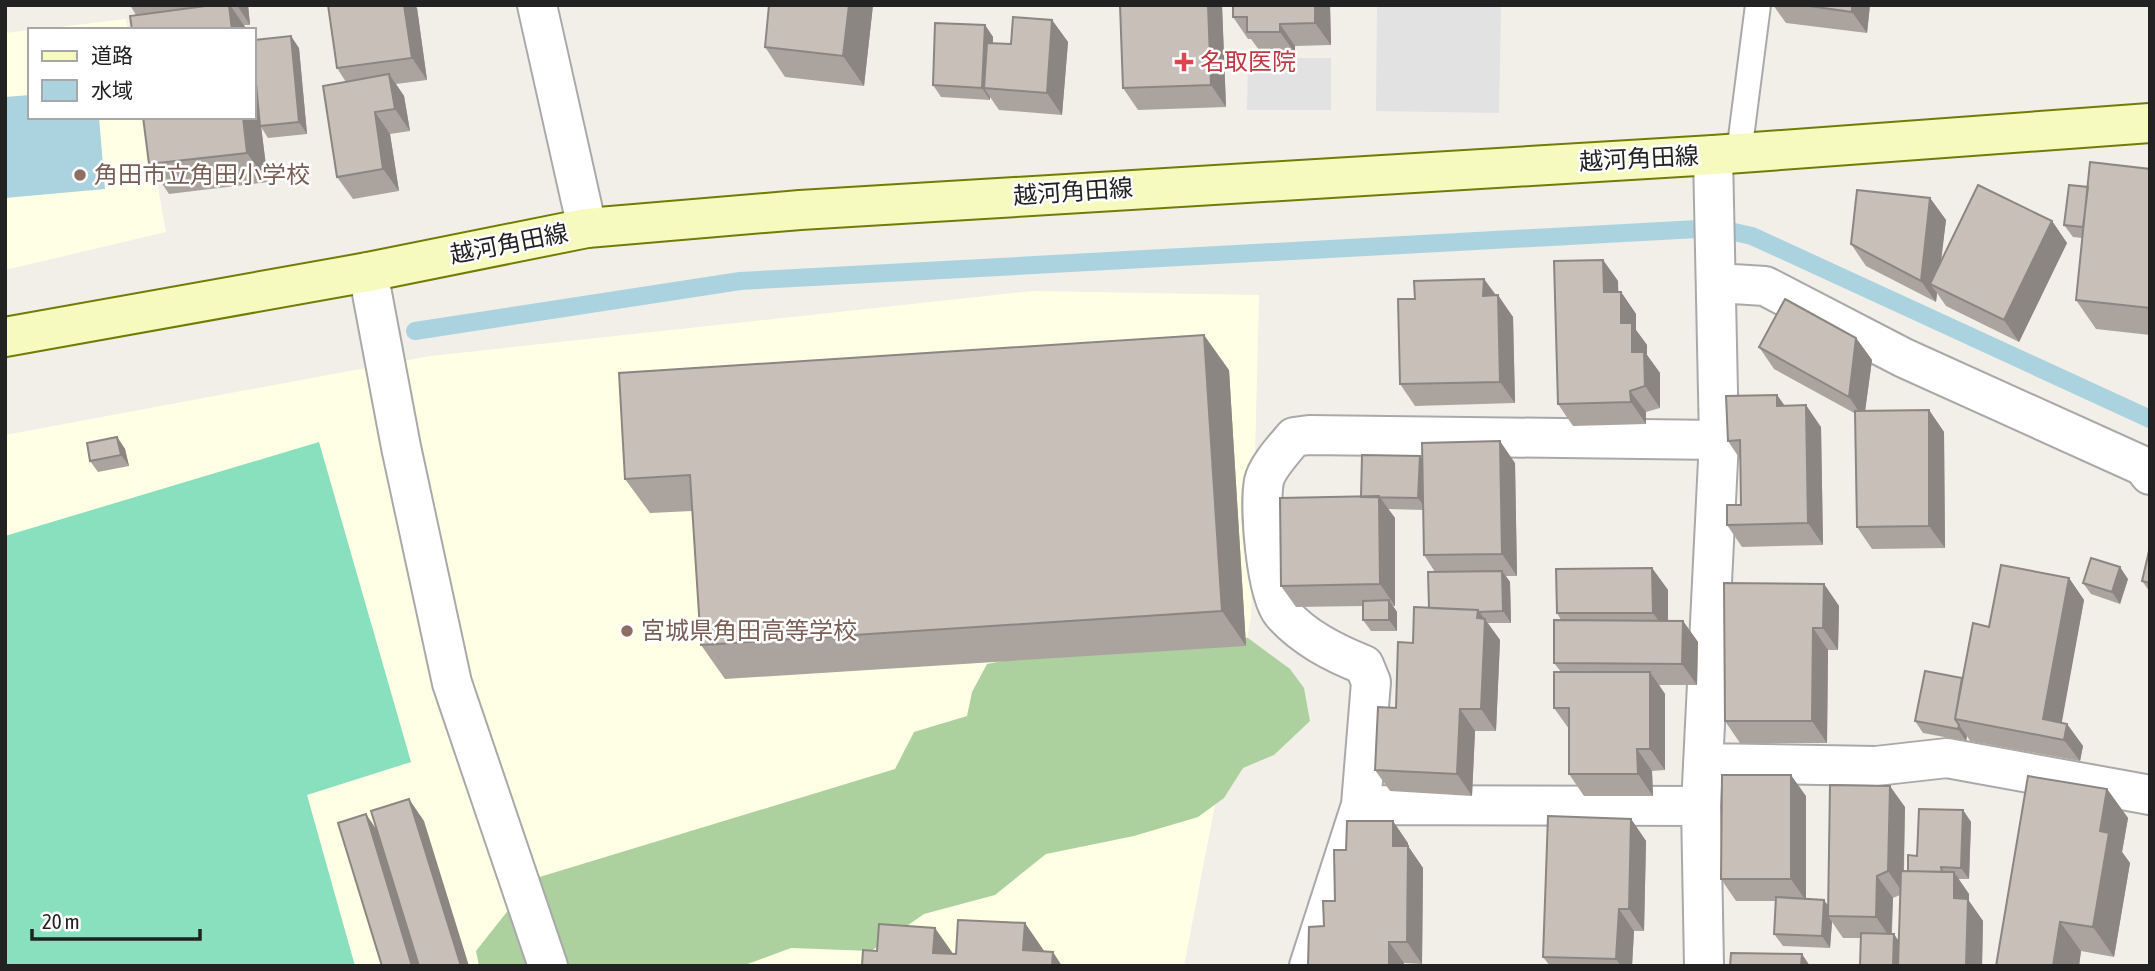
<svg xmlns="http://www.w3.org/2000/svg" width="2155" height="971" font-family="'Asap Condensed','Noto Sans JP',sans-serif">
<rect width="100%" height="100%" fill="#f2efe9"/>
<path fill="#ffffe5" d="M126 19 128 30H34Z
M30 30V117H145L166 232 5 270V33Z
M1033 291 1259 295 1251 617 1184 966H5V435L430 356Z"/>
<path fill="#add19e" d="M1211 635 1248 638 1290 669 1304 688 1310 721 1274 755 1243 768 1224 798 1198 817 1134 836 1046 854 995 895 924 914 871 951 791 948 742 966H479L476 951 533 879 895 769 914 732 967 716 972 692 987 664 1029 656Z"/>
<path fill="#88e0be" d="M319 442 411 762 307 795 355 966H5V536Z"/>
<path fill="#e2e2e2" d="M1377 5H1501L1499 113 1376 111Z
M1248 58H1331V110H1247Z"/>
<path fill="#aad3df" d="M30 95V117H99L105 189 5 198V97Z"/>
<g fill="none" stroke-linecap="round" stroke-linejoin="round">
<path stroke="#aad3df" stroke-width="18" d="M415 331 740 281 1716 228 1752 236 2150 419"/>
<defs>
<path id="service" d="M1739 153 1758 5"/>
<path id="minor" d="M537 5 587 228
M368 272 401 447 452 683 548 966
M1717 283 1765 286 1904 358 2143 466 2150 475
M1703 763 1876 766 1947 758 2150 795
M1361 805 1701 806
M1309 966 1361 805 1371 682 1364 665C1334 653 1304 638 1282 613 1266 594 1259 507 1264 481 1267 467 1285 448 1294 437L1309 435 1719 440
M1704 966 1701 806 1719 440 1713 155"/>
<path id="secondary" d="M5 337 368 272 587 228 800 210 1713 155 2150 123"/>
</defs>
<use href="#service" stroke="#a9a9a9" stroke-width="28"/>
<use href="#minor" stroke="#a9a9a9" stroke-width="42"/>
<use href="#secondary" stroke="#707d05" stroke-width="42"/>
<use href="#service" stroke="#fff" stroke-width="24"/>
<use href="#minor" stroke="#fff" stroke-width="38"/>
<use href="#secondary" stroke="#f7fabf" stroke-width="38"/>
</g>
<path fill="#aba49e" fill-rule="evenodd" d="M130 5H248L250 25H244L247 30H132L136 15Z
M769 5H873L864 86 785 77 765 47Z
M1120 5H1222L1226 107 1138 110 1123 88Z
M1330 5 1331 45 1295 46V53L1262 54 1251 39H1248L1233 17Z
M1773 5H1870L1867 33 1786 23Z
M417 8 427 80 396 84 404 96 410 131 390 134 399 191 353 199 337 177 346 82 337 68Z
M1052 20 1068 42 1062 115 999 110 990 97V100L941 97 933 85 985 25 993 37V43L1011 44Z
M299 48 307 134 268 138 261 127 268 182 169 194 149 164 257 99Z
M2150 169V335L2096 329 2076 300 2082 238 2073 237 2064 225 2088 187Z
M1930 198 1946 220 1940 264 2052 221 2067 243 2019 342 1946 306 1937 293 1936 302 1866 266 1851 244Z
M1603 260 1618 281V292H1621L1636 314V330L1647 345V355L1660 373V408L1646 412V424L1573 426 1558 404Z
M1484 279 1513 317 1515 403 1415 406 1400 384 1415 299Z
M1856 338 1872 360 1865 411 1929 410 1944 432 1945 548 1872 549 1857 527 1856 414 1774 369 1759 347Z
M1229 370 1246 646 725 679 701 645 692 511 650 513 625 479Z
M1777 395 1785 406 1821 427 1823 545 1742 547 1727 525 1741 505 1740 459 1728 441Z
M117 437 125 449 129 466 98 472 90 461Z
M1420 456 1422 459 1515 463 1517 576H1506L1510 582 1511 623H1488L1500 640 1496 731H1475L1472 796 1390 791 1375 770 1396 708 1413 643 1429 608 1435 572 1424 555 1423 510 1388 509 1395 518V606H1393L1397 612V631H1371L1363 620V606L1296 607 1281 586 1361 497Z
M2150 551V592L2142 581Z
M1652 568 1668 590V620L1683 621 1698 642 1697 685H1659L1665 694V770L1652 771 1653 796H1584L1569 774V729L1554 708 1561 672 1554 663 1561 620 1557 613Z
M2069 578 2084 600 2061 723 2067 724 2083 746 2080 761 1970 741 1967 736 1966 741 1923 733 1915 721 1962 678 1989 627Z
M2128 579 2120 604 2091 594 2083 583Z
M1824 584 1839 606 1838 650H1828L1827 743H1740L1725 721Z
M2107 789 2128 818 2122 852 2130 863 2114 957 2081 951 2079 966H1996Z
M1806 796V899L1828 905 1905 807 1904 871H1908L1917 856 1963 810 1971 822 1969 879H1958L1969 894V901L1983 921 1982 966H1860L1861 938H1843L1832 922 1830 948 1783 946 1774 934 1776 901H1736L1721 879ZM1900 895 1899 941 1892 934 1893 898Z
M1631 819 1646 841 1644 931H1634L1632 966H1550L1543 957Z
M1408 843V846L1423 868 1422 964 1404 963 1324 926 1335 901 1346 850Z"/>
<path fill="#8b8681" d="M229 5H230L247 30H232Z
M237 5H248L250 25Z
M404 5H415L417 8 427 80 412 58Z
M849 5H873L864 86 843 56Z
M1208 5H1222L1226 107 1211 85Z
M1315 5H1330L1331 45 1315 23Z
M1852 5H1870L1867 33 1852 12Z
M1052 20 1068 42 1062 115 1047 93Z
M1280 24 1295 46V53L1280 32Z
M985 25 993 37 991 89 984 88 990 97V100L982 88Z
M291 36 299 48 307 134 299 122Z
M254 69 268 182 247 153 243 117H254Z
M389 74 404 96 410 131 395 109Z
M375 112 390 134 399 191 383 169Z
M1930 198 1946 220 1938 288 1930 284 1937 293 1936 302 1921 281Z
M2052 221 2067 243 2019 342 2004 320Z
M1603 260 1618 281 1619 314 1604 292Z
M1484 279 1498 299V295L1513 317 1515 403 1500 382 1483 296Z
M1621 292 1636 314V330L1647 345V355L1660 373V408L1645 386 1621 323Z
M1204 335 1229 370 1246 646 1222 611Z
M1856 338 1872 360 1864 419 1849 397Z
M1630 391 1646 412V424L1631 402Z
M1777 395 1792 416 1777 406Z
M1806 405 1821 427 1823 545 1808 523Z
M1929 410 1944 432 1945 548 1929 526Z
M117 437 125 449 129 466 121 455Z
M1500 441 1515 463 1517 576 1502 554Z
M1420 456 1428 468 1427 510 1418 498Z
M1379 496 1395 518V606L1380 584Z
M2120 567 2128 579 2120 604 2112 592Z
M1652 568 1668 590V634L1653 613Z
M1502 571 1510 582 1511 623 1503 611Z
M2069 578 2084 600 2059 738 2043 719Z
M1824 584 1839 606 1838 650 1823 628Z
M1389 600 1397 612V631L1389 620Z
M1478 610 1500 640 1496 731 1481 709Z
M1683 621 1698 642 1697 685 1682 664Z
M1813 628 1828 650 1827 743 1812 721Z
M1650 672 1665 694V770L1650 749Z
M1460 709 1475 731 1472 796 1457 774Z
M2067 724 2083 746 2080 761 2064 740Z
M1959 725 1967 736 1966 741 1958 729Z
M1637 749 1652 771 1653 796 1638 774Z
M1791 775 1806 796V901L1791 879Z
M1890 786 1905 807 1903 893 1888 871Z
M2107 789 2128 818 2122 852 2130 863 2114 957 2093 927 2100 831Z
M409 799 424 821 469 966H461Z
M1963 810 1971 822 1969 879 1961 868Z
M366 814 381 836 421 966H412Z
M1631 819 1646 841 1644 931 1629 909Z
M1393 821 1408 843V846L1423 868 1422 964 1407 942 1393 846Z
M1954 872 1969 894V901L1983 921 1982 966H1966L1954 898Z
M1877 876 1893 898 1891 939 1876 917Z
M1824 900 1832 911 1828 916 1832 922 1830 948 1822 936Z
M1619 909 1634 931 1632 966H1621L1616 959Z
M2060 922 2081 951 2079 966H2053Z
M1025 923 1049 958 1023 950Z
M935 928 959 962 933 953Z
M1894 934 1902 946 1901 966H1893Z
M1389 942 1404 963V966H1389Z
M1053 952 1062 966H1052Z
M1802 954 1810 966H1801Z"/>
<path fill="#c7bfb8" stroke="#8b8681" stroke-width="2" d="M213 5H229L232 30H132L130 16Z
M328 5H404L412 58 337 68Z
M769 5H849L843 56 765 47Z
M1120 5H1208L1211 85 1123 88Z
M1233 5H1315V23L1280 24V32H1247V17H1233Z
M1802 5H1852V12Z
M1013 17 1052 20 1047 93 984 88 987 43 1011 44Z
M935 23 985 25 982 88 933 85Z
M291 36 299 122 260 126 254 62V40Z
M389 74 395 109 375 112 383 169 337 177 323 86Z
M143 117H243L247 153 149 164Z
M2090 162 2150 169V308L2076 300Z
M1978 185 2052 221 2004 320 1930 284Z
M2069 185 2088 187 2083 227 2064 225Z
M1857 190 1930 198 1921 281 1851 244Z
M1603 260 1604 292H1621V323H1632V352H1644L1645 386 1630 391 1631 402 1558 404 1554 261Z
M1484 279 1483 296 1498 295 1500 382 1400 384 1398 299H1415L1414 281Z
M1785 299 1856 338 1849 397 1759 347Z
M1204 335 1222 611 701 645 690 475 625 479 619 373Z
M1777 395V406L1806 405 1808 523 1727 525V505H1741L1740 440 1728 441 1726 396Z
M1929 410V526L1857 527 1855 411Z
M117 437 121 455 90 461 87 443Z
M1500 441 1502 554 1424 555 1422 443Z
M1362 455 1420 456 1418 498 1361 497Z
M1379 496 1380 584 1281 586 1280 498Z
M2149 551H2150V583L2142 581Z
M2091 558 2120 567 2112 592 2083 583Z
M2001 565 2069 578 2043 719 2067 724 2064 740 1955 719 1973 623 1989 627Z
M1652 568 1653 613H1557L1556 569Z
M1502 571 1503 611 1478 612V610L1429 608 1428 572Z
M1724 583 1824 584 1823 628H1813L1812 721H1725Z
M1389 600V620H1363V601Z
M1414 607 1478 610 1477 618 1485 619 1481 709H1460L1457 774 1375 770 1378 707 1396 708 1398 642 1413 643Z
M1554 620 1683 621 1682 664 1554 663Z
M1925 671 1962 678 1955 719 1959 725 1958 729 1915 721Z
M1554 672H1650V749H1637L1638 774H1569V708H1554Z
M1722 775H1791V879H1721Z
M2028 776 2107 789 2100 831 2109 833 2093 927 2060 922 2053 966H1996Z
M1830 785 1890 786 1888 871 1877 876 1876 917 1828 916Z
M409 799 461 966H419L371 811Z
M1919 809 1963 810 1961 868 1941 867 1942 872 1908 871V855L1917 856Z
M366 814 412 966H382L338 823Z
M1548 816 1631 819 1629 909H1619L1616 959 1543 957Z
M1347 821H1393V846H1408L1407 942H1389V966H1308L1309 927 1324 926 1323 901H1335L1334 850H1346Z
M1901 871 1954 872V898L1968 899 1966 966H1898Z
M1776 897 1824 900 1822 936 1774 934Z
M958 920 1025 923 1023 950 1053 952 1052 966H862L863 950 877 951 879 924 935 928 933 953 956 954Z
M1861 933 1894 934 1893 966H1860Z
M1731 953 1802 954 1801 966H1730Z"/>
<path fill="#e0444e" stroke="#fff" stroke-width="2.5" d="M1180.5 51.5h7v7h7v7h-7v7h-7v-7h-7v-7h7z"/>
<g fill="#8d6e63" stroke="#fff" stroke-width="2.5">
<circle cx="80" cy="175" r="7"/>
<circle cx="627" cy="631" r="7"/>
</g>
<g text-anchor="middle" stroke-width="5" stroke-linejoin="round" paint-order="stroke">
<g font-size="24" fill="#be3a42" stroke="#fff" text-anchor="start">
<text x="1200" y="70">名取医院</text>
</g>
<g font-size="24" fill="#222" stroke="#fff">
<text transform="translate(1639 159) rotate(-3)" y="8">越河角田線</text>
<text transform="translate(1073 192) rotate(-4)" y="8">越河角田線</text>
<text transform="translate(509 244) rotate(-11)" y="8">越河角田線</text>
</g>
<g font-size="24" fill="#785e54" stroke="#fff" text-anchor="start">
<text x="94" y="183">角田市立角田小学校</text>
<text x="641" y="639">宮城県角田高等学校</text>
</g>
</g>
<rect width="2155" height="971" fill="none" stroke="#222222" stroke-width="14"/>
<rect x="28" y="28" width="228" height="91" fill="#ffffff" stroke="#a7a7a7" stroke-width="2"/>
<rect x="42" y="51" width="35" height="10" fill="#f7fabf" stroke="#a7a7a7" stroke-width="2"/>
<text x="91" y="63" font-size="21" fill="#222222">道路</text>
<rect x="42" y="80" width="35" height="21" fill="#aad3df" stroke="#a7a7a7" stroke-width="2"/>
<text x="91" y="98" font-size="21" fill="#222222">水域</text>
<path d="M32 929v10h168v-10" fill="none" stroke="#222222" stroke-width="3.5"/>
<text x="42" y="929" font-size="21" fill="#222222" stroke="#ffffff" stroke-width="5" paint-order="stroke">20 m</text>
</svg>
